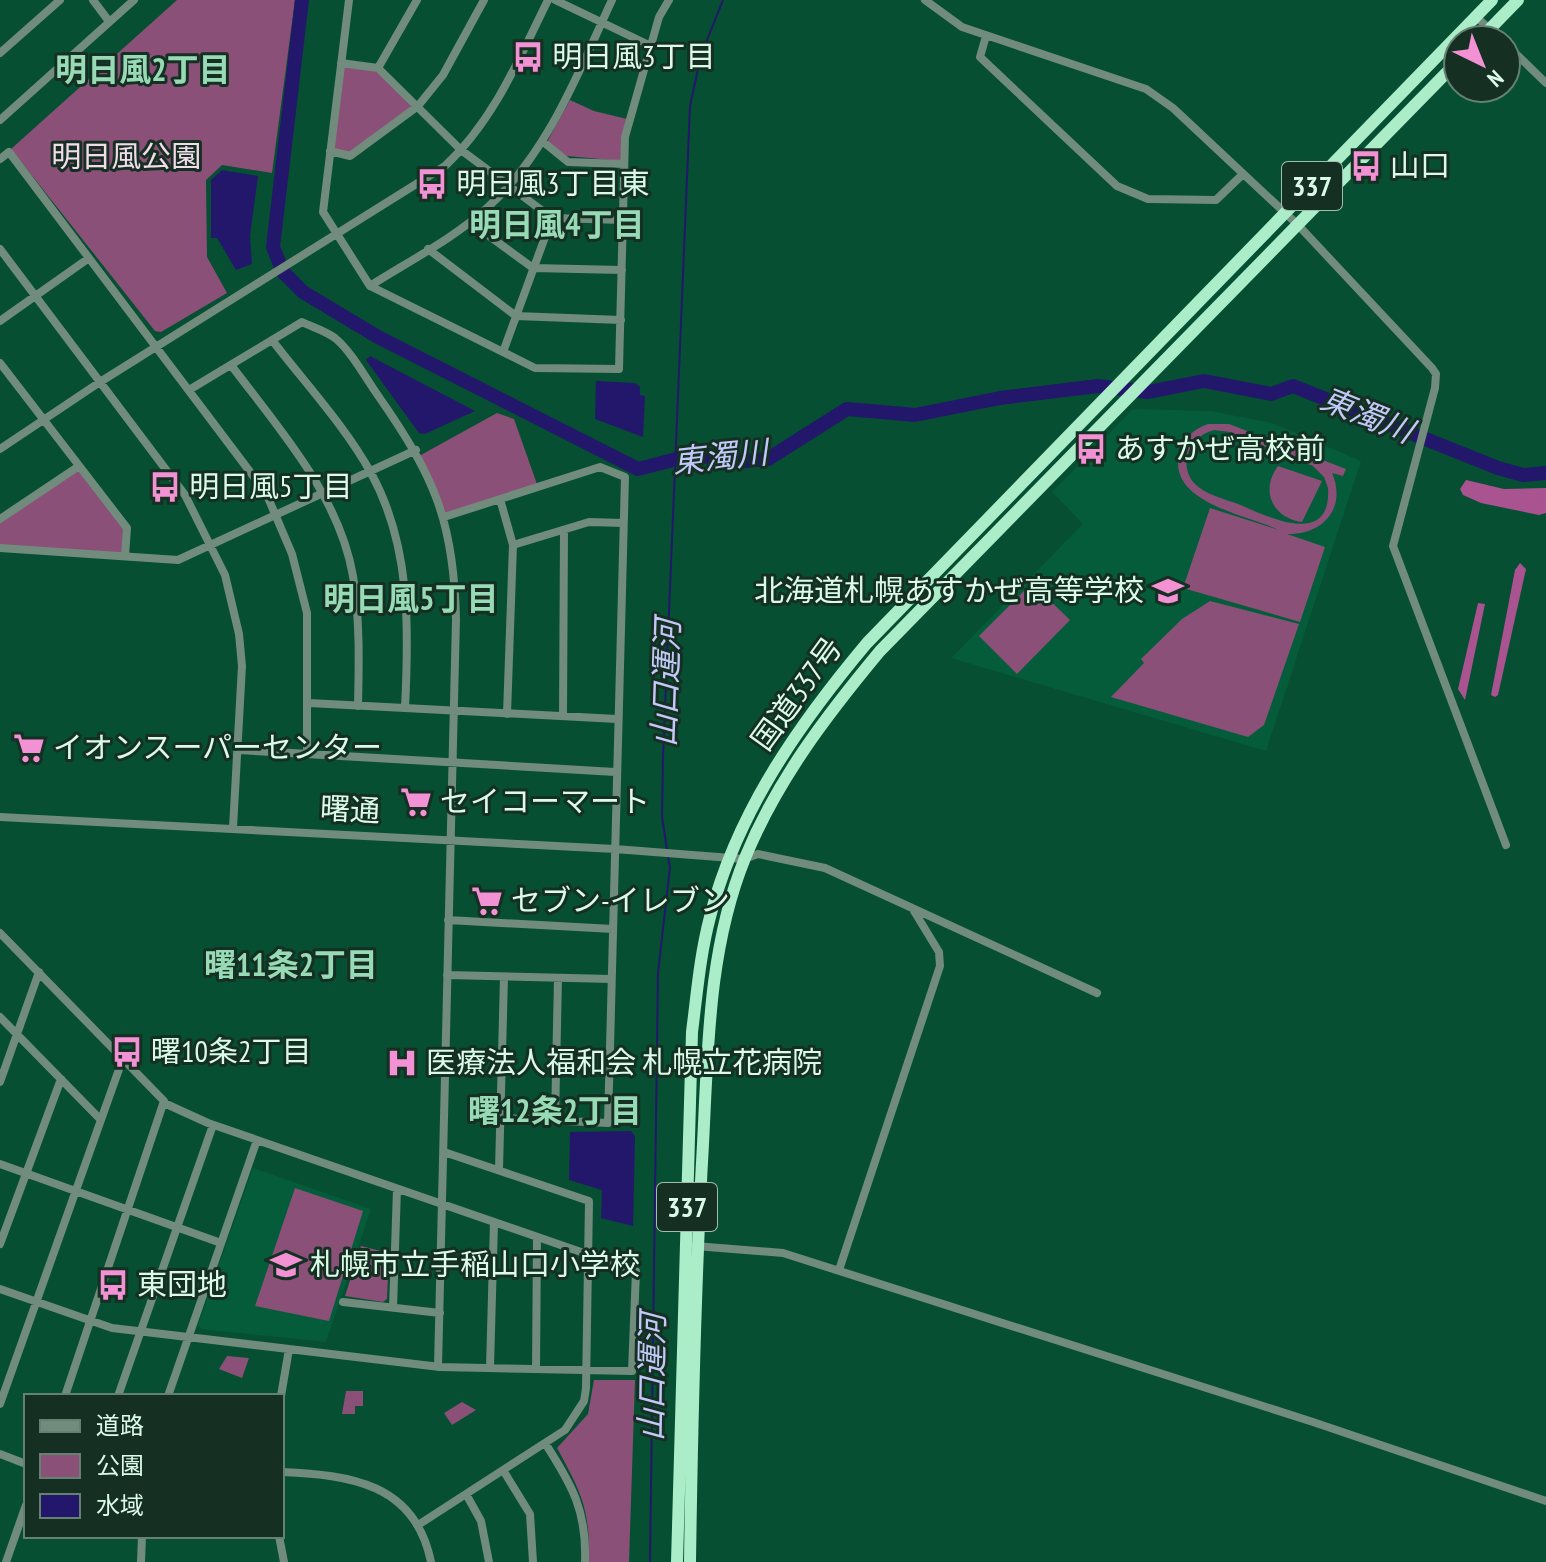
<svg xmlns="http://www.w3.org/2000/svg" width="1546" height="1562" font-family="'PT Sans Narrow','Noto Sans JP',sans-serif">
<rect width="100%" height="100%" fill="#064f32"/>
<path fill="#055c3a" d="M1133 409 1211 411 1272 423 1361 461 1266 751 951 658 1083 524 1052 492Z
M253 1168 371 1209 326 1342 201 1329 198 1325Z"/>
<path fill="#8a5078" fill-rule="evenodd" d="M177 0H295L272 173 222 165 206 180 207 257 227 293 161 332 155 331 11 149Z
M341 63 378 68 418 106 350 156 330 151Z
M570 100 594 111 627 119 622 161 567 156 547 142Z
M497 413 514 419 538 487 444 517 419 456Z
M1208 424H1229L1346 469 1343 476 1332 473C1347 508 1323 535 1287 534L1325 547 1300 622 1183 588 1210 508 1279 530C1248 515 1168 503 1179 454 1183 438 1194 429 1208 424ZM1214 430 1230 432 1313 466 1324 477 1328 488C1332 549 1266 516 1238 504 1224 499 1204 494 1194 483 1177 462 1191 436 1214 430Z
M79 466 127 528 125 556 0 548V519Z
M1278 466 1322 481 1302 522C1272 518 1260 490 1278 466Z
M1032 583 1070 620 1017 674 979 636Z
M1210 601 1299 624 1264 725 1248 737 1111 697 1144 663 1141 659 1182 619Z
M295 1188 363 1211 329 1321 255 1306Z
M361 1246 389 1253 387 1299 383 1302 345 1296Z
M227 1356 249 1358 242 1378 219 1369Z
M594 1380H635L629 1562H589C590 1509 582 1494 557 1448L588 1414Z
M346 1391H363V1406H355V1414H342Z
M462 1402 476 1410 452 1425 444 1413Z"/>
<path fill="#a95390" d="M1466 480 1504 489 1546 488V513L1539 515 1481 503 1463 495 1460 489Z
M1520 563 1526 569 1498 695 1495 697 1491 695 1515 570Z
M1478 603 1485 604 1465 700 1458 689Z"/>
<path fill="#23176b" d="M222 170 258 176 250 236 252 264 236 270 217 238H211V180Z
M370 356 475 411 425 434 419 433 366 360Z
M596 381 635 383 640 387V395L645 396 643 437 595 419Z
M631 1131 635 1136 633 1226 601 1218 602 1190 569 1180 570 1132Z"/>
<g fill="none" stroke-linecap="round" stroke-linejoin="round">
<path stroke="#23176b" stroke-width="2" d="M667 850 662 816 663 757 690 106 701 55 723 0
M650 1562 658 973 670 867 668 856"/>
<path stroke="#23176b" stroke-width="14" d="M302 0 273 247 283 272 303 292 378 337 638 469 692 455 745 461 768 459 847 409 915 415 1000 398 1098 386 1148 392 1204 381 1271 394 1293 386 1498 468 1523 475 1546 473"/>
<path stroke="#718b7c" stroke-width="8" d="M93 0 108 20
M349 0 323 212 370 286 535 368 619 369 625 137 659 17 669 0
M555 0 651 46
M925 0 962 27 1146 89 1173 108 1298 225 1432 368 1436 374 1435 388 1393 546 1506 845
M1475 16 1502 40
M986 36 980 57 1117 186 1148 199 1216 200 1242 175
M1506 44 1546 83
M0 53 60 0
M341 63 378 68 461 150 552 218 624 220
M378 68 417 0
M0 120 134 0
M542 141 568 162 624 164
M330 151 350 156 418 106 443 75 484 0
M0 159 9 152 266 493 292 554 307 613V754
M470 222 533 268 622 270
M0 249 185 495 225 575 239 634 242 666 233 828
M428 249 516 316 621 320
M370 286C409 261 453 239 487 208 548 153 578 73 612 0
M0 321 89 258
M272 340C305 383 345 426 371 473 411 546 409 628 405 708
M503 352 552 218
M0 363 127 528 125 556
M231 365C279 429 339 495 353 576 360 619 359 663 358 706
M189 390 302 322C312 327 326 331 335 338 352 352 366 379 379 397 434 476 454 521 456 619L438 1367
M0 449 100 382 445 166C494 120 519 59 548 0
M500 499 513 545 507 714
M444 517 600 467 625 477 608 1123 501 1118
M0 519 79 466
M513 545 589 522 623 523
M0 548 178 560 416 450
M309 703 617 719
M563 716 564 530
M239 750 615 772
M0 817 615 849 744 859 758 854 825 868 1097 993
M448 920 613 929
M0 933 164 1101 65 1396
M447 975 611 979
M0 1017 100 1119
M0 1082 39 972
M555 1121 558 978
M0 1164 221 1243
M499 1170 504 977
M0 1244 61 1079
M695 1246 783 1253 1313 1422 1546 1501
M839 1270 940 966 939 952 914 911
M0 1289 112 1328 440 1367 632 1371 636 1271 208 1123 164 1103
M343 1302 440 1313
M393 1308 397 1189
M490 1368 494 1222
M536 1369 537 1237
M118 1396 213 1125
M168 1396 257 1140
M281 1396 289 1349
M0 1404 123 1058
M545 1443C572 1485 587 1511 585 1562
M0 1454 26 1464
M503 1470 530 1514 533 1562
M282 1472C350 1475 415 1483 431 1562
M466 1494 481 1521 489 1562
M418 1525 565 1430 584 1401 586 1388 589 1201 444 1152
M279 1536 284 1562
M6 1562 26 1505
M141 1562 142 1536"/>
<path stroke="#abedc8" stroke-width="12" d="M1479 40 1518 0
M677 1562 692 1032C697 993 700 955 710 917 737 812 799 724 867 643L1492 0
M690 1562C692 1423 695 1284 703 1144 708 1049 708 949 745 858 777 780 826 716 880 651L1458 61"/>
</g>
<defs>
<symbol id="bus-bare" viewBox="-9 -9 18 18"><path d="M-5-6H5V4H4V6H2V4H-2V6H-4V4H-5ZM-3.5-4V0h7V-4ZM-3.5 1.2v1.5H-2V1.2ZM2 1.2v1.5H3.5V1.2Z" fill="#f391d5" stroke="#152f22" stroke-width="2.5" paint-order="stroke"/></symbol>
<symbol id="school-bare" viewBox="-9 -9 18 18"><path d="M0-5L7-2L0 1L-7-2ZM-4 1L0 2.5L4 1V4Q0 6-4 4Z" fill="#f391d5" stroke="#152f22" stroke-width="2.5" paint-order="stroke"/></symbol>
<symbol id="supermarket-bare" viewBox="-9 -9 18 18"><path d="M-6-5.5h2.5l.6 2H6L4.5 2H-2.5L-4.4-4H-6ZM-1.5 3.2a1.3 1.3 0 1 0 .1 0ZM3 3.2a1.3 1.3 0 1 0 .1 0Z" fill="#f391d5" stroke="#152f22" stroke-width="2.5" paint-order="stroke"/></symbol>
<symbol id="hospital-bare" viewBox="-9 -9 18 18"><path d="M-5-5h3v3.5h4V-5h3V5h-3V1.5h-4V5h-3Z" fill="#f391d5" stroke="#152f22" stroke-width="2.5" paint-order="stroke"/></symbol>
</defs>
<g fill-rule="evenodd">
<use href="#bus-bare" x="506" y="35" width="44" height="44"/>
<use href="#bus-bare" x="1344" y="144" width="44" height="44"/>
<use href="#bus-bare" x="410" y="162" width="44" height="44"/>
<use href="#bus-bare" x="1069" y="427" width="44" height="44"/>
<use href="#bus-bare" x="143" y="465" width="44" height="44"/>
<use href="#school-bare" x="1146" y="569" width="44" height="44"/>
<use href="#supermarket-bare" x="7" y="726" width="44" height="44"/>
<use href="#supermarket-bare" x="394" y="780" width="44" height="44"/>
<use href="#supermarket-bare" x="465" y="879" width="44" height="44"/>
<use href="#bus-bare" x="105" y="1030" width="44" height="44"/>
<use href="#hospital-bare" x="380" y="1041" width="44" height="44"/>
<use href="#school-bare" x="264" y="1243" width="44" height="44"/>
<use href="#bus-bare" x="91" y="1263" width="44" height="44"/>
</g>
<g text-anchor="middle" stroke-width="6" stroke-linejoin="round" paint-order="stroke">
<g fill="#152f22" stroke="#a0bead" stroke-width="2">
<rect x="1282" y="162" width="60" height="48" rx="6"/>
<rect x="657" y="1183" width="60" height="48" rx="6"/>
</g>
<g font-size="28" font-weight="bold" fill="#dbfbe8">
<text x="1312" y="196">337</text>
<text x="687" y="1217">337</text>
</g>
<g font-size="30" fill="#dbfbe8" stroke="#152f22" text-anchor="start">
<text x="552" y="67">明日風3丁目</text>
<text x="1390" y="176">山口</text>
<text x="456" y="194">明日風3丁目東</text>
<text x="1115" y="459">あすかぜ高校前</text>
<text x="189" y="497">明日風5丁目</text>
<text x="1144" y="601" text-anchor="end">北海道札幌あすかぜ高等学校</text>
<text x="53" y="758">イオンスーパーセンター</text>
<text x="440" y="812">セイコーマート</text>
<text x="511" y="911">セブン-イレブン</text>
<text x="151" y="1062">曙10条2丁目</text>
<text x="426" y="1073">医療法人福和会 札幌立花病院</text>
<text x="310" y="1275">札幌市立手稲山口小学校</text>
<text x="137" y="1295">東団地</text>
</g>
<g font-size="30" fill="#f3dbea" stroke="#152f22">
<text x="126" y="167">明日風公園</text>
</g>
<g font-size="30" fill="#dbfbe8" stroke="#152f22">
<text transform="translate(797 694) rotate(-54)" y="10">国道337号</text>
<text transform="translate(350 810) rotate(3)" y="10">曙通</text>
</g>
<g font-size="32" font-weight="bold" fill="#99dab6" stroke="#152f22">
<text x="143" y="81">明日風2丁目</text>
<text x="557" y="236">明日風4丁目</text>
<text x="411" y="610">明日風5丁目</text>
<text x="291" y="976">曙11条2丁目</text>
<text x="555" y="1122">曙12条2丁目</text>
</g>
<g font-size="32" font-style="italic" fill="#c3c8f8" stroke="#152f22">
<text transform="translate(1367 415) rotate(22)" y="11">東濁川</text>
<text transform="translate(720 457) rotate(-6)" y="11">東濁川</text>
<text transform="translate(666 683) rotate(-88)" y="11">山口運河</text>
<text transform="translate(652 1377) rotate(-89)" y="11">山口運河</text>
</g>
</g>
<rect x="24" y="1394" width="260" height="144" fill="#152f22" stroke="#648171" stroke-width="2"/>
<rect x="40" y="1420" width="40" height="12" fill="#718b7c" stroke="#648171" stroke-width="2"/>
<text x="96" y="1434" font-size="24" fill="#dbfbe8">道路</text>
<rect x="40" y="1454" width="40" height="24" fill="#8a5078" stroke="#648171" stroke-width="2"/>
<text x="96" y="1474" font-size="24" fill="#dbfbe8">公園</text>
<rect x="40" y="1494" width="40" height="24" fill="#23176b" stroke="#648171" stroke-width="2"/>
<text x="96" y="1514" font-size="24" fill="#dbfbe8">水域</text>
<g transform="translate(1482 64) rotate(137)"><circle r="38" fill="#152f22" stroke="#648171" stroke-width="2"/>
<path d="M0-6L14 30L0 20L-14 30Z" fill="#f391d5"/>
<text y="-12" font-size="22" font-weight="bold" text-anchor="middle" fill="#dbfbe8">N</text>
</g>
</svg>
